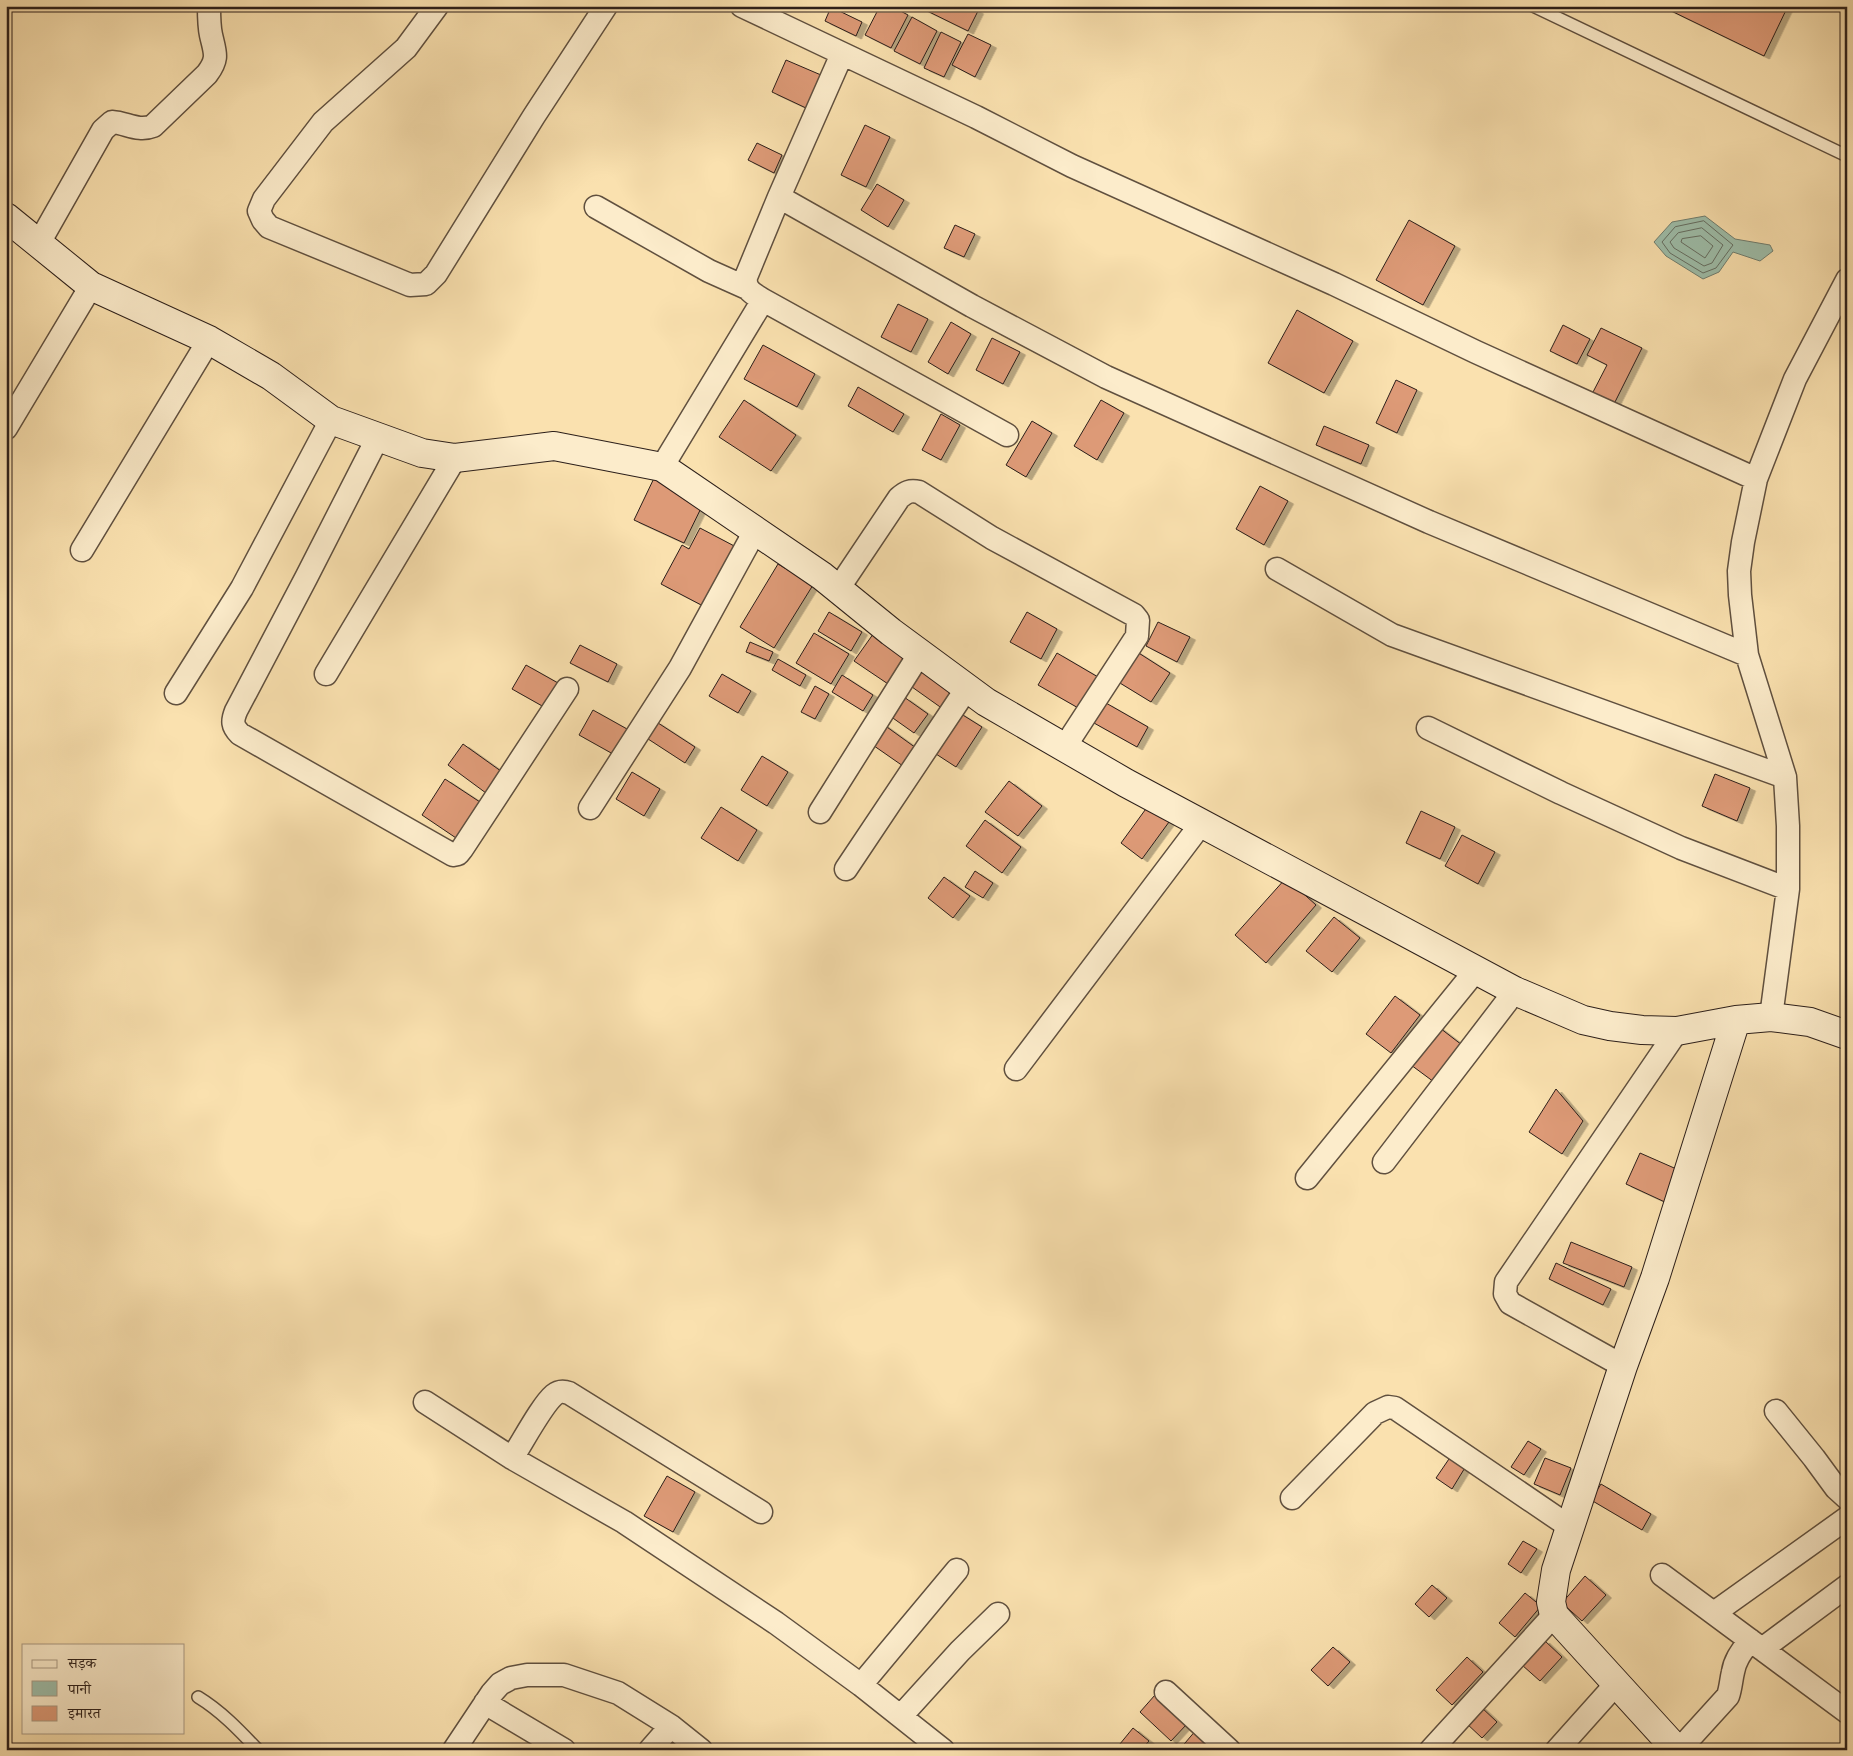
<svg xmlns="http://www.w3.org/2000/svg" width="1853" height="1756" font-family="'Sorts Mill Goudy','Noto Serif Devanagari',serif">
<defs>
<filter id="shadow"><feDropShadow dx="5.5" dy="3" stdDeviation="0" flood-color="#0004"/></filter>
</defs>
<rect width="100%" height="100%" fill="#fae1af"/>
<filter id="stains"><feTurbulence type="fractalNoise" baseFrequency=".004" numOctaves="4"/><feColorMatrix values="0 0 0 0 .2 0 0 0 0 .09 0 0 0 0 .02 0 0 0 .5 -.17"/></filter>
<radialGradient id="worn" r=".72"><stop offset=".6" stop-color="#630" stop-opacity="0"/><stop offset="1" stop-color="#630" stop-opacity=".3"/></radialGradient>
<path fill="#9ebeaa" stroke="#707e70" d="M1705 216 1735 239 1770 245 1773 251 1760 261 1733 252 1719 272 1703 279 1666 256 1654 242 1672 222Z"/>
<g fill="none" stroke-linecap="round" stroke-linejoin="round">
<path stroke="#656e62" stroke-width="1" d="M1704 221 1733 245 1716 268 1703 273 1670 253 1662 242 1675 227Z
M1702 228 1723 245 1712 263 1704 266 1674 248 1670 242 1678 233Z
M1701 236 1713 246 1705 258 1681 242 1682 239Z"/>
</g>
<path fill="#dd9a77" stroke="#2c1f1a" filter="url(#shadow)" d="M880 6H891L908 15 891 48 865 35Z
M917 6H968L978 11 968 31Z
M1661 6H1788L1764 56Z
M831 7 862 22 856 36 825 21Z
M912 17 937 31 920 64 894 51Z
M941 32 961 42 944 77 924 68Z
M968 34 991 45 975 77 952 65Z
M786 60 821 75 806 108 772 92Z
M865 125 890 137 866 187 841 175Z
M757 143 782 155 774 173 748 160Z
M877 184 904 200 888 227 861 210Z
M1409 220 1455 246 1423 305 1376 280Z
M955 225 975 234 964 257 944 248Z
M898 304 928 319 911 352 881 337Z
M1297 310 1353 341 1324 393 1268 363Z
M951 322 971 334 948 374 928 362Z
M1563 325 1590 339 1577 364 1550 351Z
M1601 328 1642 348 1614 404 1592 394 1607 365 1587 355Z
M992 338 1020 352 1003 384 976 370Z
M763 345 815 374 797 407 744 379Z
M1396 380 1417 390 1397 433 1376 423Z
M858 387 904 414 893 432 848 406Z
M744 400 796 435 771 471 719 437Z
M1101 400 1124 413 1097 460 1074 446Z
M941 414 960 425 941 460 922 450Z
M1032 421 1052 433 1026 477 1006 465Z
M1324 426 1369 445 1361 464 1316 445Z
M656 474 706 498 684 543 634 520Z
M1260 486 1288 501 1264 545 1236 529Z
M700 528 738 548 707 608 661 584 682 545 689 549Z
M778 564 813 585 774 648 740 627Z
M829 612 862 632 851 651 818 631Z
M1027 612 1057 629 1041 659 1010 642Z
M1158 622 1190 637 1177 662 1146 646Z
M876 630 916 657 894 688 854 661Z
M814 633 849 654 831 684 796 663Z
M750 642 773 652 769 661 746 652Z
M580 645 617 664 608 682 570 663Z
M1134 650 1170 673 1151 702 1115 680Z
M1057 653 1098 677 1080 709 1038 685Z
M778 659 806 675 800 686 772 670Z
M920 660 959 687 943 709 905 682Z
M526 665 558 683 544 707 512 689Z
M722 674 751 691 738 713 709 696Z
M842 675 873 695 863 711 832 692Z
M815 686 829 694 815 719 801 712Z
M904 697 928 714 914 733 890 716Z
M1106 703 1148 727 1137 747 1094 723Z
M593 710 627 729 613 754 579 735Z
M958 712 982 727 956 767 933 752Z
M655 721 695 747 685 763 645 737Z
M880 722 916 748 903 766 867 741Z
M463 744 505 774 490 796 448 765Z
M762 756 788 772 767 806 741 790Z
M632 772 660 789 644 816 616 799Z
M1715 774 1750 788 1737 821 1702 806Z
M445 779 483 804 459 840 422 815Z
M1009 781 1042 806 1018 836 985 812Z
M1148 806 1169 822 1142 859 1121 843Z
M721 807 757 830 738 861 701 838Z
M1421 811 1455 827 1440 859 1406 843Z
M985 820 1021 847 1002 873 966 846Z
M1462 835 1495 852 1478 884 1445 866Z
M975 871 993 883 983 898 965 887Z
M944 877 970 896 953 918 928 898Z
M1286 878 1316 905 1266 963 1235 935Z
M1334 917 1360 938 1332 972 1306 951Z
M1395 996 1420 1015 1391 1053 1366 1034Z
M1436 1025 1462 1045 1434 1082 1407 1062Z
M1556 1089 1583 1121 1562 1154 1529 1132Z
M1640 1153 1681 1171 1667 1203 1626 1184Z
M1571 1242 1632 1267 1624 1287 1563 1263Z
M1556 1263 1611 1289 1603 1305 1549 1279Z
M1528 1441 1541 1449 1524 1475 1511 1467Z
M1451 1456 1466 1466 1452 1489 1436 1478Z
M1545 1458 1571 1468 1560 1495 1534 1484Z
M667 1476 695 1492 673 1532 644 1516Z
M1601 1484 1651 1514 1642 1530 1591 1500Z
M1523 1541 1537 1549 1521 1573 1508 1564Z
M1585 1576 1606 1595 1582 1621 1562 1603Z
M1432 1585 1447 1598 1429 1617 1415 1604Z
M1525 1593 1541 1606 1515 1637 1499 1623Z
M1544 1640 1562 1657 1540 1681 1522 1665Z
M1333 1647 1350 1662 1328 1686 1311 1670Z
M1467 1657 1483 1672 1452 1705 1436 1690Z
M1155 1695 1187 1724 1171 1741 1140 1712Z
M1480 1706 1497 1722 1482 1738 1465 1722Z
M1133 1728 1149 1741 1141 1750H1115Z
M1197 1729 1212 1742 1205 1750H1179Z"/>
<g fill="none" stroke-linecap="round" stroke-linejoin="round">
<defs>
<path id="lane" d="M1533 6 1847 156
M198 1697C221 1711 239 1730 258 1750"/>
<path id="street" d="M437 6 406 48 323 122 264 199 259 211 263 220 269 227 410 285 426 284 436 274 534 116 606 6
M742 6 976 117 1072 166 1334 284 1476 352 1756 479
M779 197 972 306 1106 377 1429 522 1747 655
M596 207 709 271 747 288
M39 243 103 130 112 122C127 123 138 132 153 126L207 74C219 58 215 53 211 35 209 26 209 16 209 6
M763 300 1007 435
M6 428 91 286
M378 437 306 578 236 711C232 721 232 726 240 734L453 855 458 854 462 849 567 689
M662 467 763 300C754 294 744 290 746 277L779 197 842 54
M82 550 209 340
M1277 569 1392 635 1785 777
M838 589 899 498C906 492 910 490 919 492L992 538 1134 615 1138 620 1137 636 1064 748
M326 674 455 458
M176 693 242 588 331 420
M1428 728 1561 793 1681 848 1788 889
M590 808 680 668 755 531
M820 812 920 653
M846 869 967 688
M1771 1017 1788 889V826L1785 777 1747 655 1740 595 1739 571 1743 542 1756 479 1795 379 1847 280
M1016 1069 1201 824
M1384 1162 1515 991
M1307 1178 1476 970
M1623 1366 1510 1303 1505 1294 1506 1282 1677 1031
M425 1402 512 1458 624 1522 776 1623 861 1685 943 1750
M1776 1411 1814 1458 1836 1488 1847 1498
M512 1458C522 1443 542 1405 554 1395 559 1391 563 1391 569 1393L761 1512
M1292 1498 1375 1413 1388 1407 1395 1408 1570 1527
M1662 1575 1847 1712
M1714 1613 1847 1518
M1762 1649 1847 1586
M861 1685 957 1570
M1166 1692 1229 1750
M485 1703 564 1750
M901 1716 960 1651 998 1614
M454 1750 492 1693 500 1684 511 1678 527 1675H564L618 1693 671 1726 701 1750
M650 1750 671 1726
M1431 1750 1554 1615
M1557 1750 1616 1684
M1679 1750 1728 1696C1731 1687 1731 1680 1733 1672 1735 1659 1743 1650 1750 1640"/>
<path id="secondary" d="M6 217 91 286 209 340 271 376 331 420 422 453 455 458 554 446 662 467 822 576 891 632 986 702 1126 783 1515 991 1583 1020 1610 1026 1642 1030 1677 1031 1736 1020 1771 1017 1810 1022 1847 1035
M1677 1750 1554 1615 1551 1602 1556 1570 1623 1366 1655 1278 1736 1020"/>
</defs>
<use href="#lane" stroke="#60503f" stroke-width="14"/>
<use href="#street" stroke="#60503f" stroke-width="25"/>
<use href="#secondary" stroke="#2c1f1a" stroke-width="30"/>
<use href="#lane" stroke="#fceccb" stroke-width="11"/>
<use href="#street" stroke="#fceccb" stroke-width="22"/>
<use href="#secondary" stroke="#fceccb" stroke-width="28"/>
</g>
<rect width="1853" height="1756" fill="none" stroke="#fae1af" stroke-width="25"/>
<rect x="8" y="8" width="1838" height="1741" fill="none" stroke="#2c1f1a" stroke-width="2.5"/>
<rect x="12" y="12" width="1828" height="1731" fill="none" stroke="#2c1f1a"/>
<rect x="22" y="1644" width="162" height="90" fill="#fceccb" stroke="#a99a84"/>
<rect x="32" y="1660" width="25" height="8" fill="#fceccb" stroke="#a99a84"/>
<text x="68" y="1668" font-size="15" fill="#2c1f1a">सड़क</text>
<rect x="32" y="1681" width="25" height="15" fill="#9ebeaa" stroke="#a99a84"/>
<text x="68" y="1694" font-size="15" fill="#2c1f1a">पानी</text>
<rect x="32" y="1706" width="25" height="15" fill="#dd9a77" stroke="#a99a84"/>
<text x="68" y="1718" font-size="15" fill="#2c1f1a">इमारत</text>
<rect width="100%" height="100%" filter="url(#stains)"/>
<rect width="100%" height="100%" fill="url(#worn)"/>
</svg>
